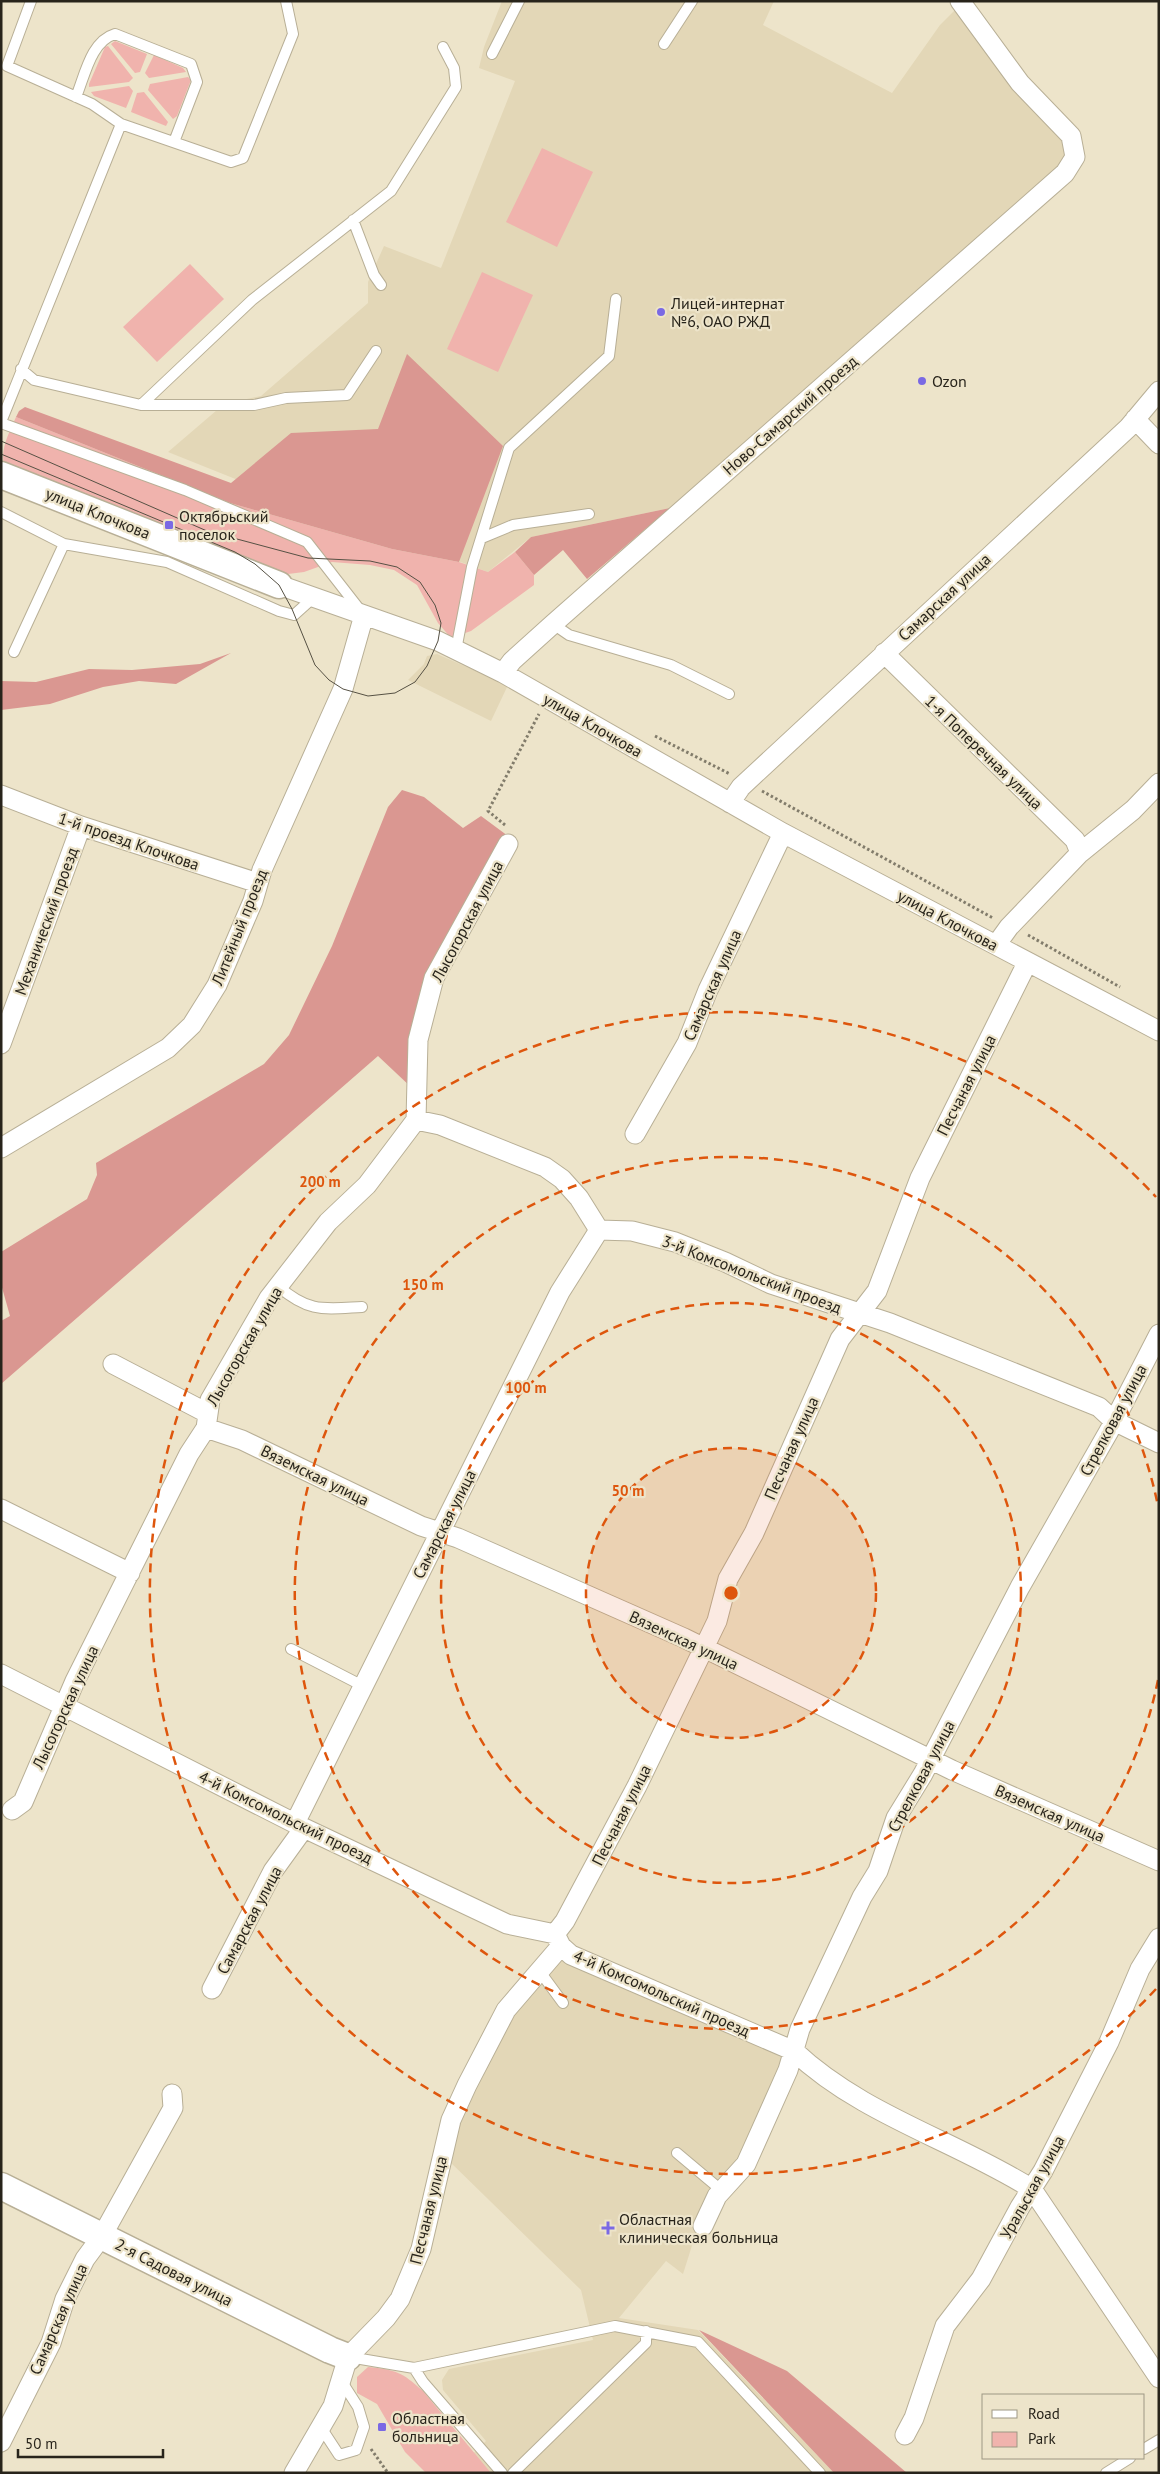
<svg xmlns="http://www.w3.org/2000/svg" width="1160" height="2474" font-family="'PT Sans',sans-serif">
<rect width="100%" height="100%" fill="#ede4ca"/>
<path fill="#e3d7b7" d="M502 1H774L763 25 892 93 940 25 955 10 1062 136 1065 146 1064 159 1057 173 756 437 670 508 531 537 488 572 258 488 168 452 224 404 261 396 368 303V282L384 246 441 268 515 81 479 68 484 47Z
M437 654 508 685 491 721 408 680 424 664 427 656Z
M562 1959H568L769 2049 786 2061 741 2161 708 2195 683 2274 666 2261 619 2318 698 2330 834 2473H453L486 2441 443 2390 442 2380 449 2369 593 2340 581 2290 447 2159 455 2120 511 2015Z"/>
<path fill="#f0b3ad" d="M115 41 147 54 140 72 135 73 111 44Z
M108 46 133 78 129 82 89 87V84L105 47Z
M154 55 183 68 186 72 149 78 145 73Z
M188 77 191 80 177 116 173 119 148 90 150 84Z
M129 86 133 91 126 108 94 96 91 92Z
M144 92 168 122 166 126 131 112 137 93Z
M542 148 593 172 557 247 506 222Z
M190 264 224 299 157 362 123 327Z
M482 272 533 295 498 372 447 349Z
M16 417 230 503 392 549 459 562 488 572 515 552 534 575V585L471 631 451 638 438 623 417 585 394 570 370 565 332 562 304 572 280 575 4 464C0 449 10 431 16 417Z
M368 2367C396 2370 402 2372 423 2391L491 2473H426L405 2452 377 2404 357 2393V2377Z"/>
<path fill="#da9791" d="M407 354 503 446 459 562 392 549 230 503 16 417 19 411 25 407 231 483 291 433 378 429Z
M670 508 587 579 563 550 534 575 515 552 531 537Z
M231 653 176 684 139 681 103 687 50 704 1 710V681L36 682 89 669 132 670 200 664Z
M402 790 424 797 463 828 481 816 508 836 431 975 412 1088 378 1056 1 1384V1321L10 1316 1 1284V1252L87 1199 97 1175 96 1163 264 1064 289 1035 332 946 388 807Z
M699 2330 787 2371 907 2473H834Z"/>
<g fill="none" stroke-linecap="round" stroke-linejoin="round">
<defs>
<path id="lane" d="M31 1 7 66 92 104 121 124
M664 44 692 1
M492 54 519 1
M76 97C85 75 91 41 115 34L191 64 197 82 174 142
M353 220 374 275 381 285
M21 369 34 380 141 405 252 300 391 191 456 87 454 68 443 47
M141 405H254L286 398 347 395 376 351
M1 422 121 124 231 162 243 158 293 34 286 1
M1 423 185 490 307 542 360 610
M1 512 64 544 167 562 279 611 294 615 314 597
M482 538 513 525 589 514
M553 624 569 635 671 665 729 694
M456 650 472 567 509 448 609 356 616 299
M14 652 64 544
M278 1286C309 1313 324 1309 362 1307
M291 1649 363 1686
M541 1973 563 2003
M677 2153 721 2190
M349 2357 414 2368 615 2326 698 2342 820 2473
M414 2368 423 2382 502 2473
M322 2429 339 2455 356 2450 364 2427 358 2407 342 2382
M1144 2449 1159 2440
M513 2473 646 2343V2331
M1106 2473 1130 2458"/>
<path id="street" d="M1135 419 1159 444
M279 585 438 641 503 673 783 833 1159 1031
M884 653 1075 840 1080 853
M503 673 512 661 553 624 1065 173 1075 157 1071 136 1020 83 960 1
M1 795 81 826 258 883
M730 803 741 787 1128 428 1159 391
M996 945 1009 927 1080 853 1133 810 1159 783
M1 1044 81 826
M416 1120 440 1125 545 1167 562 1179 579 1198 599 1230 632 1231 675 1242 725 1262 771 1284 890 1323 1099 1407 1114 1421 1159 1443
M635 1134 687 1043 708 990 783 833
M1 1148 168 1048 192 1025 217 985 253 901 262 870 343 689 364 615
M113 1364 207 1413
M206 1428 242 1440 421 1526 458 1538 684 1638 952 1770 1159 1861
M1 1509 130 1573
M1 1674 304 1828 507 1924 555 1934 561 1946 571 1955 794 2051C862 2115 954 2140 1032 2189L1159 2378
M12 1810 23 1802 75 1681 189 1454 206 1428 210 1400 269 1298 328 1222 367 1185 416 1120 418 1040 434 978 508 844
M295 1823 560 1292 599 1230
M555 1934 565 1921 637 1786 717 1621 728 1579 754 1533 840 1339 877 1291 920 1178 1027 963
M212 1989 273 1871 304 1828
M703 2226 717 2196 746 2164 788 2070 800 2029 862 1897 878 1871 896 1818 923 1774 1020 1587 1109 1431 1159 1334
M905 2435 914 2418 945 2326 981 2279 1020 2207 1043 2171 1109 2042 1140 1969 1159 1938
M1 2442 51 2343 65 2299 85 2259 102 2236 173 2108 172 2094
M294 2473 333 2406 348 2357 386 2318 400 2299 421 2249 451 2120 467 2085 506 2010 561 1946"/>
<path id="secondary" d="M1 475 279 585
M1 2186 330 2350 348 2357"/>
</defs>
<use href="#lane" stroke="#b8af96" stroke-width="12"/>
<use href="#street" stroke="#b8af96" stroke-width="21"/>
<use href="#secondary" stroke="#b8af96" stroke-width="29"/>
<path stroke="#827c6b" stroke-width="3" stroke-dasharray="2.5 2.5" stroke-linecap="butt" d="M655 736 730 774
M762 791 993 918
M505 825 488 811 539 714
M1028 935 1120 987
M371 2449 388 2473"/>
<use href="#lane" stroke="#fff" stroke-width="10"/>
<use href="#street" stroke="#fff" stroke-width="19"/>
<use href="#secondary" stroke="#fff" stroke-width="26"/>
<path stroke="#565144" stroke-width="1" d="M1 441 207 531 308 558 370 561 397 567 420 582 435 605 441 623 438 641 427 666 415 682 395 693 368 696 343 689 329 680 315 665 292 609 279 585 255 564 235 552 1 454"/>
</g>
<circle cx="731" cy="1593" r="145" fill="#de560d" fill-opacity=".12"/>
<g fill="none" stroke="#de560d" stroke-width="2.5" stroke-dasharray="9 6">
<circle cx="731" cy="1593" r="145"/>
<circle cx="731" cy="1593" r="290"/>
<path d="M1158 1680A436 436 0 1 1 1158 1506"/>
<path d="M1156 1989A581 581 0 1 1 1156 1197"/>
</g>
<g fill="#7a69e4" stroke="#ede4ca" stroke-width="2">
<circle cx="661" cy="312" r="5"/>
<circle cx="922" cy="381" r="5"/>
<rect x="164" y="520" width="10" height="10" rx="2.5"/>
<path d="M605.5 2220.5h5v5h5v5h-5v5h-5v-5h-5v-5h5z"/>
<rect x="377" y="2422" width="10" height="10" rx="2.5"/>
</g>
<g text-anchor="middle" stroke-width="4.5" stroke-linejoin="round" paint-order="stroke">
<g font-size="16" fill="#28241b" stroke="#ede4ca" text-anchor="start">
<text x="671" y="309">Лицей-интернат<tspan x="671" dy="18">№6, ОАО РЖД</tspan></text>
<text x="932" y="387">Ozon</text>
<text x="179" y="522">Октябрьский<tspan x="179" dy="18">поселок</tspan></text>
<text x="619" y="2225">Областная<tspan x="619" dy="18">клиническая больница</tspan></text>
<text x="392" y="2424">Областная<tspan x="392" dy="18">больница</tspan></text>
</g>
<g font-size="16" fill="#28241b" stroke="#ede4ca">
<text transform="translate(790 415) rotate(-41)" y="6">Ново-Самарский проезд</text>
<text transform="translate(98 513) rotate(22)" y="6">улица Клочкова</text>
<text transform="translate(944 597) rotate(-43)" y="6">Самарская улица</text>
<text transform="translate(593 725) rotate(30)" y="6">улица Клочкова</text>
<text transform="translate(984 752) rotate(44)" y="6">1-я Поперечная улица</text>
<text transform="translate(129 841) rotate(19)" y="6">1-й проезд Клочкова</text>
<text transform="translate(948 920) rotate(28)" y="6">улица Клочкова</text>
<text transform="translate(46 921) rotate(-70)" y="6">Механический проезд</text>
<text transform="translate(467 921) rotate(-62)" y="6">Лысогорская улица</text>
<text transform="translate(239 927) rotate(-68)" y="6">Литейный проезд</text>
<text transform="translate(712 985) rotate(-66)" y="6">Самарская улица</text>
<text transform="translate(966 1085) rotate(-63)" y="6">Песчаная улица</text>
<text transform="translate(752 1274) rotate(21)" y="6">3-й Комсомольский проезд</text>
<text transform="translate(244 1346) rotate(-60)" y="6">Лысогорская улица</text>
<text transform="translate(1113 1420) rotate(-62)" y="6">Стрелковая улица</text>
<text transform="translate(791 1448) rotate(-66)" y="6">Песчаная улица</text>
<text transform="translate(315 1475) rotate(26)" y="6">Вяземская улица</text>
<text transform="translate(444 1524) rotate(-63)" y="6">Самарская улица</text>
<text transform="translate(684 1640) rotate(25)" y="6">Вяземская улица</text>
<text transform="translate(65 1707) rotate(-65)" y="6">Лысогорская улица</text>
<text transform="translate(921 1776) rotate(-62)" y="6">Стрелковая улица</text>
<text transform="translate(1050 1813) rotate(24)" y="6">Вяземская улица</text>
<text transform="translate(621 1815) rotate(-63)" y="6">Песчаная улица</text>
<text transform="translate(286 1817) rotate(26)" y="6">4-й Комсомольский проезд</text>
<text transform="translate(249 1920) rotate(-62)" y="6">Самарская улица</text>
<text transform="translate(662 1993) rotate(24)" y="6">4-й Комсомольский проезд</text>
<text transform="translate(1032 2187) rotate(-61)" y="6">Уральская улица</text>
<text transform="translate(428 2210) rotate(-76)" y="6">Песчаная улица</text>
<text transform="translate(174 2272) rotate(27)" y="6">2-я Садовая улица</text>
<text transform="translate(58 2319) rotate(-66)" y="6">Самарская улица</text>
</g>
</g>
<circle cx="731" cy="1593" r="8" fill="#de560d" stroke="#ede4ca" stroke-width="2.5"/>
<g font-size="15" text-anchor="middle" font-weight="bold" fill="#de560d" stroke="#ede4ca" stroke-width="4.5" stroke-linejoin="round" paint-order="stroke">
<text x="320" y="1187">200 m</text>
<text x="423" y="1290">150 m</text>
<text x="526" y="1393">100 m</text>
<text x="628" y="1496">50 m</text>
</g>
<rect width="1160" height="2474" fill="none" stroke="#28241b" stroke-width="5"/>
<rect x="982" y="2394" width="162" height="65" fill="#ede4ca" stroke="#9e9784"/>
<rect x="992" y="2410" width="25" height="8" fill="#ffffff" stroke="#9e9784"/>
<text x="1028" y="2419" font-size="15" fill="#28241b">Road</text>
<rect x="992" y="2432" width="25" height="15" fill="#f0b3ad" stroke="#9e9784"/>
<text x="1028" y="2444" font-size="15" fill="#28241b">Park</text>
<path d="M18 2449v8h145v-8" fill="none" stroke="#28241b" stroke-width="2.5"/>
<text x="25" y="2449" font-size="15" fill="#28241b" stroke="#ede4ca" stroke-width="4" paint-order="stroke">50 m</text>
</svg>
